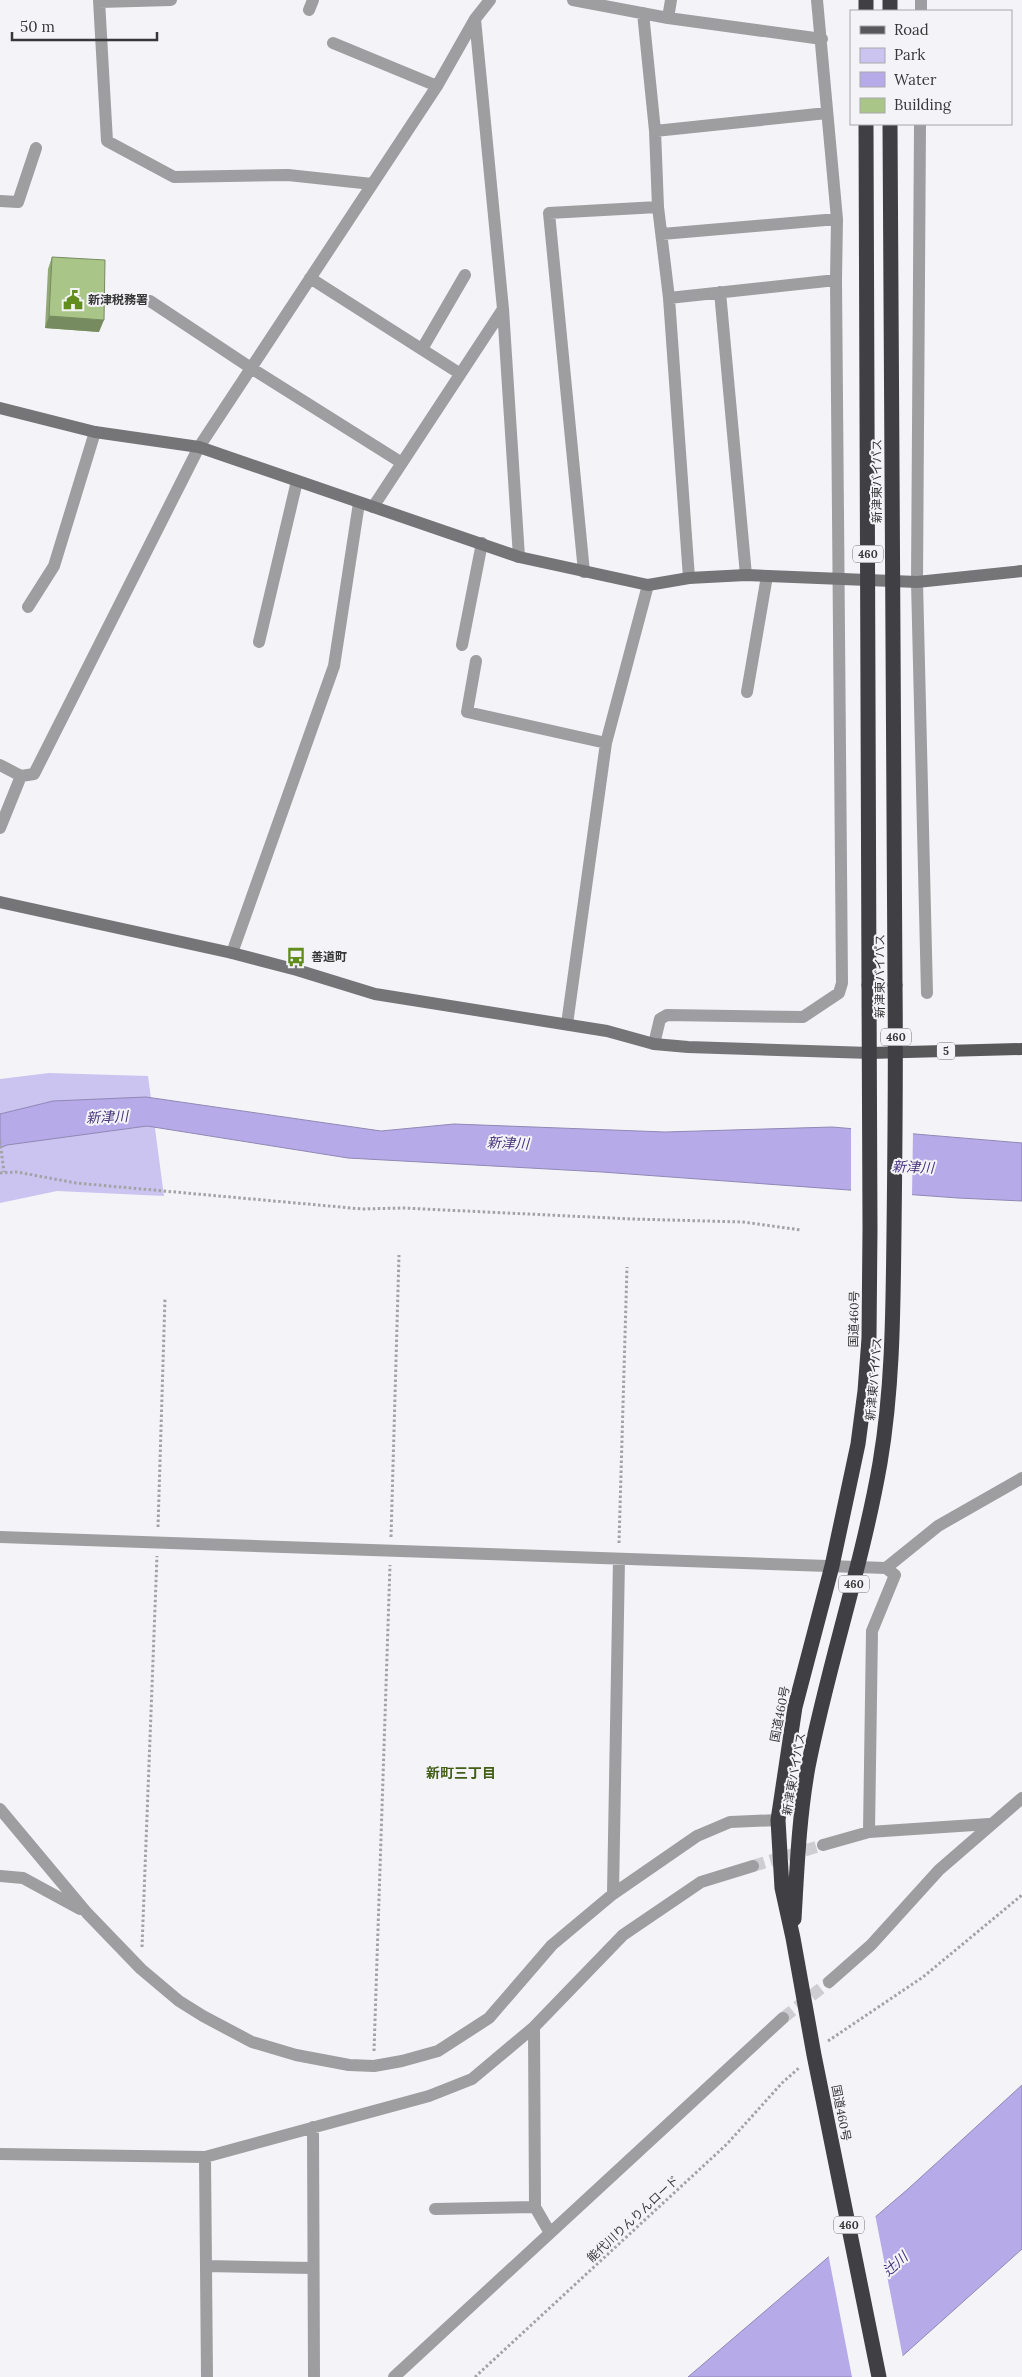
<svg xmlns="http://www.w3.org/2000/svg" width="1022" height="2377" font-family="Lora,'Noto Sans JP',serif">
<rect width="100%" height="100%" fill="#f4f4f8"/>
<path fill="#cbc4f1" d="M49 1073 148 1076 164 1196 57 1191 0 1203V1079Z"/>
<path fill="#b6aae9" stroke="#9088b4" d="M146 1097 381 1131 454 1124 665 1132 832 1127 1022 1143V1201L958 1198 602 1172 348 1158 147 1126 7 1145 0 1148V1114L53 1101Z
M1022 2085V2249L879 2377H688L908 2189Z"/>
<path fill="#f4f4f8" d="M851 1126 913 1131 912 1197 851 1193Z
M875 2214 903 2358 883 2377H852L828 2253Z"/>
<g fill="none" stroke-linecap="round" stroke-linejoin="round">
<path stroke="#ceced2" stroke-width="12" stroke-dasharray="12 6" stroke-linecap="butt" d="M753 1866 823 1845
M783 2018 829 1982"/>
<path stroke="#a3a3a6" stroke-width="3" stroke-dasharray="2.5 2.5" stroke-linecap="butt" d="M0 1141 4 1172
M0 1173 17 1172 76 1183 362 1209 403 1208 632 1219 743 1222 801 1230
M158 1527 165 1298
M391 1537 399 1255
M619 1543 627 1267
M142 1947 157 1556
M828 2041 923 1977 1022 1895
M374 2051 390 1565
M475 2377 727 2144 782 2083 800 2067"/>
<path stroke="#9e9ea0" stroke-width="12" d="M99 0 107 141 174 177 288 175 372 184
M573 0 668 18 822 39
M99 2 171 0
M309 10 313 0
M921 11V0
M643 13 655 131 658 207 669 298 689 578
M668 18 671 0
M475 19 503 309 519 557
M333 43 437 86
M920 124 917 582 927 993
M655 131 827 113
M0 201 18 202 36 148
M662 234 837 219
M310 278 459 373
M720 292 746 575
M669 298 836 280
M150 301 251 368 402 463
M422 349 465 275
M373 507 503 309
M584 572 549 213 658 207
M28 607 54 566 95 432
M259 642 297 481
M462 645 482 543
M476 661 467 712 606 743
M747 692 767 576
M0 765 21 776
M0 828 21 776 34 774 199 447 437 86 475 19 490 0
M232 953 334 666 359 503
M567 1024 606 743 648 585
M654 1044 660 1019 667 1015 803 1017 839 993 842 983 836 280 837 219 817 0
M0 1537 886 1568 895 1575 872 1631 869 1832
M886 1568 938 1526 1022 1478
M0 1809 87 1913 141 1969 179 2001 203 2016 252 2042 296 2055 349 2065 374 2066 402 2061 438 2051 489 2018 552 1945 613 1894 697 1836 730 1822 778 1820
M823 1845 869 1832 989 1824
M0 1876 23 1878 80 1909
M613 1894 619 1559
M829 1982 871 1945 939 1870 1022 1798
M534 2027 535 2207 550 2233
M313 2127 314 2377
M0 2154 205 2157 429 2096 472 2079 534 2027 623 1935 701 1882 753 1866
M205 2157 207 2377
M435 2209 535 2207
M206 2266 313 2268
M394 2377 783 2018"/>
<path stroke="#757477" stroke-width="12" d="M0 408 95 432 199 447 519 557 648 585 689 578 746 575 917 582 1022 571
M0 902 232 953 297 970 375 994 607 1031 654 1044 688 1047 870 1053"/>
<path stroke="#58585b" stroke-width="12" d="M870 1053 1022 1049"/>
<path stroke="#403f43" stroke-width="15" d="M866 0V11
M890 0V11
M869 985 870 1229 869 1338 865 1391 858 1444 832 1566 795 1707 778 1820 782 1888 793 1938 814 2055 879 2377
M794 1919C797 1868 799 1817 808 1767 828 1665 862 1566 880 1463 893 1386 893 1309 894 1231 895 1149 896 1067 895 985"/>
<path stroke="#403f43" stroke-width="15" d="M866 124 869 985
M890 124 895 985"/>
</g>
<path fill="#91aa75" d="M52 257 99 332 45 328 48 269Z"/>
<path fill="#768b5f" d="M49 316 104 320 99 332 45 328Z"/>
<path fill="#a9c688" stroke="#768b5f" d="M52 257 105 260 104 320 49 316Z"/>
<defs>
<symbol id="civic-bare" viewBox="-9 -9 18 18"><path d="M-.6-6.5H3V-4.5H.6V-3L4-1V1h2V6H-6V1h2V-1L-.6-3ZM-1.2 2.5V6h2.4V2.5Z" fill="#628d1c" stroke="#f4f4f8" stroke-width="2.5" paint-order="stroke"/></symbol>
<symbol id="bus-bare" viewBox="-9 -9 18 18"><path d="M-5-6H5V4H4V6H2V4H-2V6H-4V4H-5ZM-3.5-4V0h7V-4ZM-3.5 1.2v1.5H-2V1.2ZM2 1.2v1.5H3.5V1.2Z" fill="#628d1c" stroke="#f4f4f8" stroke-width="2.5" paint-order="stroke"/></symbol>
</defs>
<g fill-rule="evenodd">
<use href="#civic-bare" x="59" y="286" width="28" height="28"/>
<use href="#bus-bare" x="282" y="943" width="28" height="28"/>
</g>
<g text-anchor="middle" stroke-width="4" stroke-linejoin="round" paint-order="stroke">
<g fill="#f4f4f8" stroke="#707072" stroke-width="1">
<rect x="853" y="545.5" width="30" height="17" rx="4"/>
<rect x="881" y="1028.5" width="30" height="17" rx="4"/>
<rect x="937" y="1042.5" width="18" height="17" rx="4"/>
<rect x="839" y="1575.5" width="30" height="17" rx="4"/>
<rect x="834" y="2216.5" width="30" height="17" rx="4"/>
</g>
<g font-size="11" font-weight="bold" fill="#373738">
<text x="868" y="558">460</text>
<text x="896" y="1041">460</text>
<text x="946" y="1055">5</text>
<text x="854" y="1588">460</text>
<text x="849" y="2229">460</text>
</g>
<g font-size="12" font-weight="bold" fill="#373738" stroke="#f4f4f8" text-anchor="start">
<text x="88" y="304">新津税務署</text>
<text x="311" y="961">善道町</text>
</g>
<g font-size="12" fill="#373738" stroke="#f4f4f8">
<text transform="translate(877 481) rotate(-90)" y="4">新津東バイパス</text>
<text transform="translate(880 976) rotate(-90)" y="4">新津東バイパス</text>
<text transform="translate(854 1319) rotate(-89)" y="4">国道460号</text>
<text transform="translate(874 1379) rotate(-85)" y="4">新津東バイパス</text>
<text transform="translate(780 1714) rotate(-79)" y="4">国道460号</text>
<text transform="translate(794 1774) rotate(-80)" y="4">新津東バイパス</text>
<text transform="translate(841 2113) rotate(79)" y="4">国道460号</text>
<text transform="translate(633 2219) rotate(-43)" y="4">能代川りんりんロード</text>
</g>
<g font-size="14" font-style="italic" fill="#48347e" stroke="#f4f4f8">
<text transform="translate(107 1117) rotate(-3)" y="5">新津川</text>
<text transform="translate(508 1143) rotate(2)" y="5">新津川</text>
<text transform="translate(913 1167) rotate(2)" y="5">新津川</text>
<text transform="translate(895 2264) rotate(-42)" y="5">辻川</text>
</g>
<g font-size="14" font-weight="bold" fill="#425e19" stroke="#f4f4f8">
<text x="461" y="1778">新町三丁目</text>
</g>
</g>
<rect x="850" y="10" width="162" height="115" fill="#f4f4f8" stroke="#a8a8ab"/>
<rect x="860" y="26" width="25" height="8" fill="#58585b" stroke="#a8a8ab"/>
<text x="894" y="35" font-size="15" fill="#373738">Road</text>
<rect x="860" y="48" width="25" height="15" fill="#cbc4f1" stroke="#a8a8ab"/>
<text x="894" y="60" font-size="15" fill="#373738">Park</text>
<rect x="860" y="72" width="25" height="15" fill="#b6aae9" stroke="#a8a8ab"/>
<text x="894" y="85" font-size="15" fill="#373738">Water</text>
<rect x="860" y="98" width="25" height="15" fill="#a9c688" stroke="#a8a8ab"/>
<text x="894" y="110" font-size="15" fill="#373738">Building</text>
<path d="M12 32v8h145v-8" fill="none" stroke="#373738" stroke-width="2.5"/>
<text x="20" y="32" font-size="15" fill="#373738" stroke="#f4f4f8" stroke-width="4" paint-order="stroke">50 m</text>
</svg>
